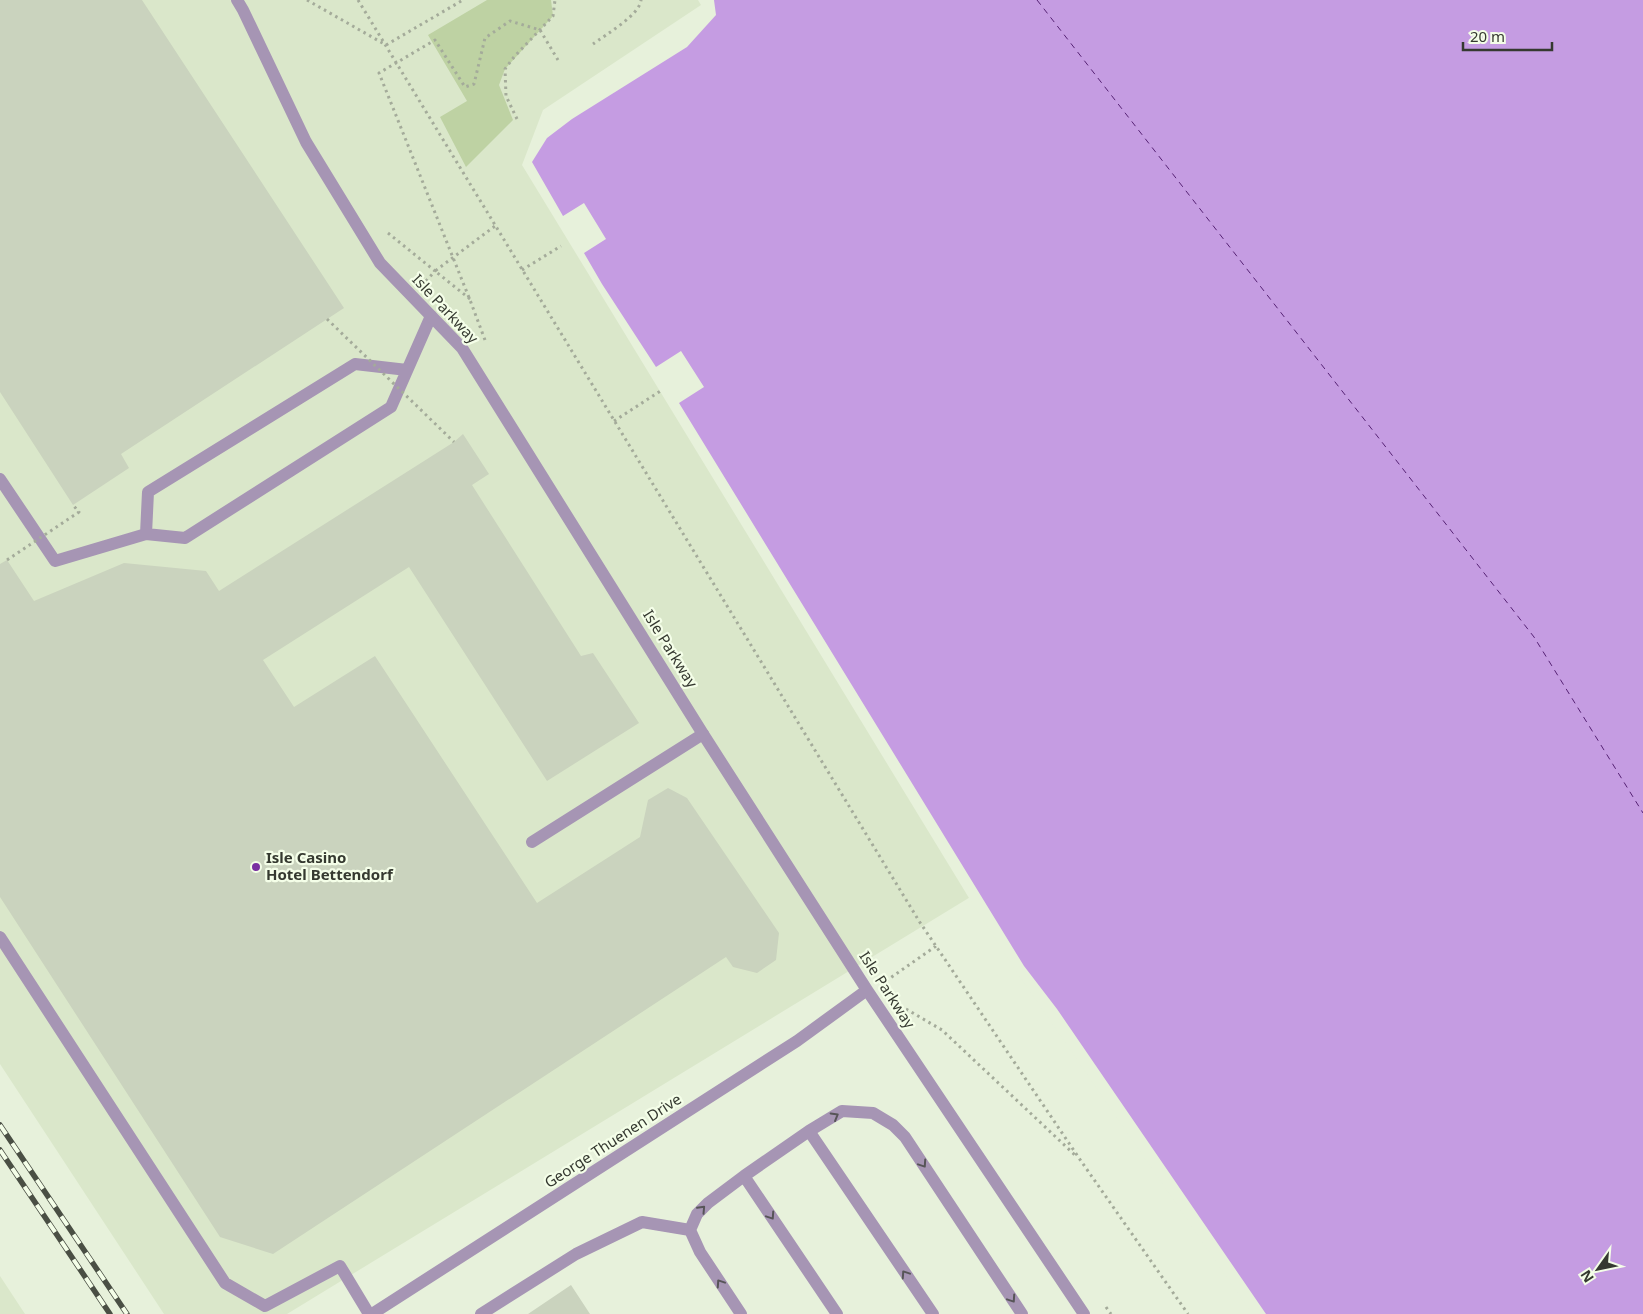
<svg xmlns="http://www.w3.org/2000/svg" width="1643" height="1314" font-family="'Noto Sans',sans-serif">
<rect width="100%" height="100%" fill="#e7f1db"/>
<path fill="#dae7ca" d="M0 0H701L972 896 287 1314H164L0 1064Z
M0 1276 25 1314H0Z"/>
<path fill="#bed2a3" d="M487 0H551L553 16 505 69 499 85 513 120 466 167 440 117 467 101 428 35Z"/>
<path fill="#c59ce2" d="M701 0H1643V1314H1255L1057 1025 524 164 545 112 704 6Z"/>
<path fill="#e7f1db" d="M698 0H714L716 15 687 47 572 119 547 138 532 162 563 216 584 203 606 239 584 253 602 284 656 367 681 351 704 387 679 403 1024 966 1057 1009 1266 1314H1252L1016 971 969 898 522 165 543 110 701 5Z"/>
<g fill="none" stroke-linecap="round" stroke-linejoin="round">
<path stroke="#562274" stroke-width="1" stroke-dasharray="6 5" stroke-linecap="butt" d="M1037 0 1534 637 1643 813"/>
</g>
<path fill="#cad3be" d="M0 0H142L344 308 121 454 129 468 73 505 0 392Z
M463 434 489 474 472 485 581 656 593 653 639 723 547 781 409 567 263 660 294 707 375 656 537 903 640 837 648 800 668 788 687 798 779 933 776 960 757 973 733 967 726 957 273 1254 220 1237 0 897V564L7 560 34 601 124 563 206 571 219 591 454 442Z
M571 1285 590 1314H528Z"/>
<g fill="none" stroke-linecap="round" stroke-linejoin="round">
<path stroke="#a4ab9a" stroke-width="3" stroke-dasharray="2.5 4" stroke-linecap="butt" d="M307 0 386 45 463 0
M358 0 919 921 1081 1161 1188 1314
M593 44C605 35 640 15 641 0
M517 119 506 96 505 69 514 57 553 16 555 0
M388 233 435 271 426 281
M522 270 561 246
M470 299 435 271 495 226
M485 340 470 300 379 73 435 40 465 87 474 84 485 38 510 21 540 30 558 60
M614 421 662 390
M886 981 936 946
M906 1009 942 1030 1076 1156
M1106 1307 1111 1314"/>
<path stroke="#a695b4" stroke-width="12" d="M0 479 55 561 146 534 185 538 391 407 431 316
M146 534 148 492 355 364 407 370
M532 842 703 734
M0 937 225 1283 265 1306 340 1266 369 1314
M809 1131 933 1314
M744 1176 837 1314
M481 1314 576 1254 642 1222 690 1230
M741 1314 700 1252 690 1230 697 1214 708 1203 744 1176 809 1131 842 1111 873 1113 893 1125 905 1137 1022 1314"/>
<path stroke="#a695b4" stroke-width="12" d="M237 0 243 10 306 142 380 263 462 348 703 734 867 990 1084 1314
M372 1314 797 1041 867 990"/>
<defs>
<path id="rail" d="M0 1125 127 1314
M0 1150 110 1314"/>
</defs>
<use href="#rail" stroke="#4a4f44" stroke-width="5.5"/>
<use href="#rail" stroke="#f4fee8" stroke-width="4" stroke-dasharray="11" stroke-linecap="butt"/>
<path stroke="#a4ab9a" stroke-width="3" stroke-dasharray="2.5 4" stroke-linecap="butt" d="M327 319 454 442
M7 560 79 512 73 505"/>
</g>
<defs><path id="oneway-chevron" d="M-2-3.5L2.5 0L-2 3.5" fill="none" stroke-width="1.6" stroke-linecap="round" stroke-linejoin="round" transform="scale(1.25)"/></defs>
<g stroke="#575558">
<use href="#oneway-chevron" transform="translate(835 1116) rotate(-30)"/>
<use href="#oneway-chevron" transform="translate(923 1164) rotate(56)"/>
<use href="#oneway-chevron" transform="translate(702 1209) rotate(-47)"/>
<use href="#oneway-chevron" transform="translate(771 1216) rotate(56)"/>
<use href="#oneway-chevron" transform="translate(905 1274) rotate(-124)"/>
<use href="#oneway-chevron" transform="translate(720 1283) rotate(-124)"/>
<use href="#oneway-chevron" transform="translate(1012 1299) rotate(56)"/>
</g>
<circle fill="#792fa1" stroke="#f4fee8" stroke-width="2" cx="256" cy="867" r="5"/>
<g text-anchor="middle" stroke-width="4.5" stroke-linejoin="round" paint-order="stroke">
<g font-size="15" fill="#353930" stroke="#f4fee8">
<text transform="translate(445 309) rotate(47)" y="5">Isle Parkway</text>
<text transform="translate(670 649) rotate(58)" y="5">Isle Parkway</text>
<text transform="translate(887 990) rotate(57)" y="5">Isle Parkway</text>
<text transform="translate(613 1141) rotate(-33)" y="5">George Thuenen Drive</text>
</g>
<g font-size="15" font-weight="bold" fill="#353930" stroke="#f4fee8" text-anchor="start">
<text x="266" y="863">Isle Casino<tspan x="266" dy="17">Hotel Bettendorf</tspan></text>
</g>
</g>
<g transform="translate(1598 1269) rotate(237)" stroke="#f4fee8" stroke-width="4" paint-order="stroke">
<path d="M0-4L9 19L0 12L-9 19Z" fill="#353930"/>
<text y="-8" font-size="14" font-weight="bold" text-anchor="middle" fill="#353930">N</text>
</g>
<path d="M1463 42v8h89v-8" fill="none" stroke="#353930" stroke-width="2.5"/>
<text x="1470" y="42" font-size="15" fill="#353930" stroke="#f4fee8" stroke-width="4" paint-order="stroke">20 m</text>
</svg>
